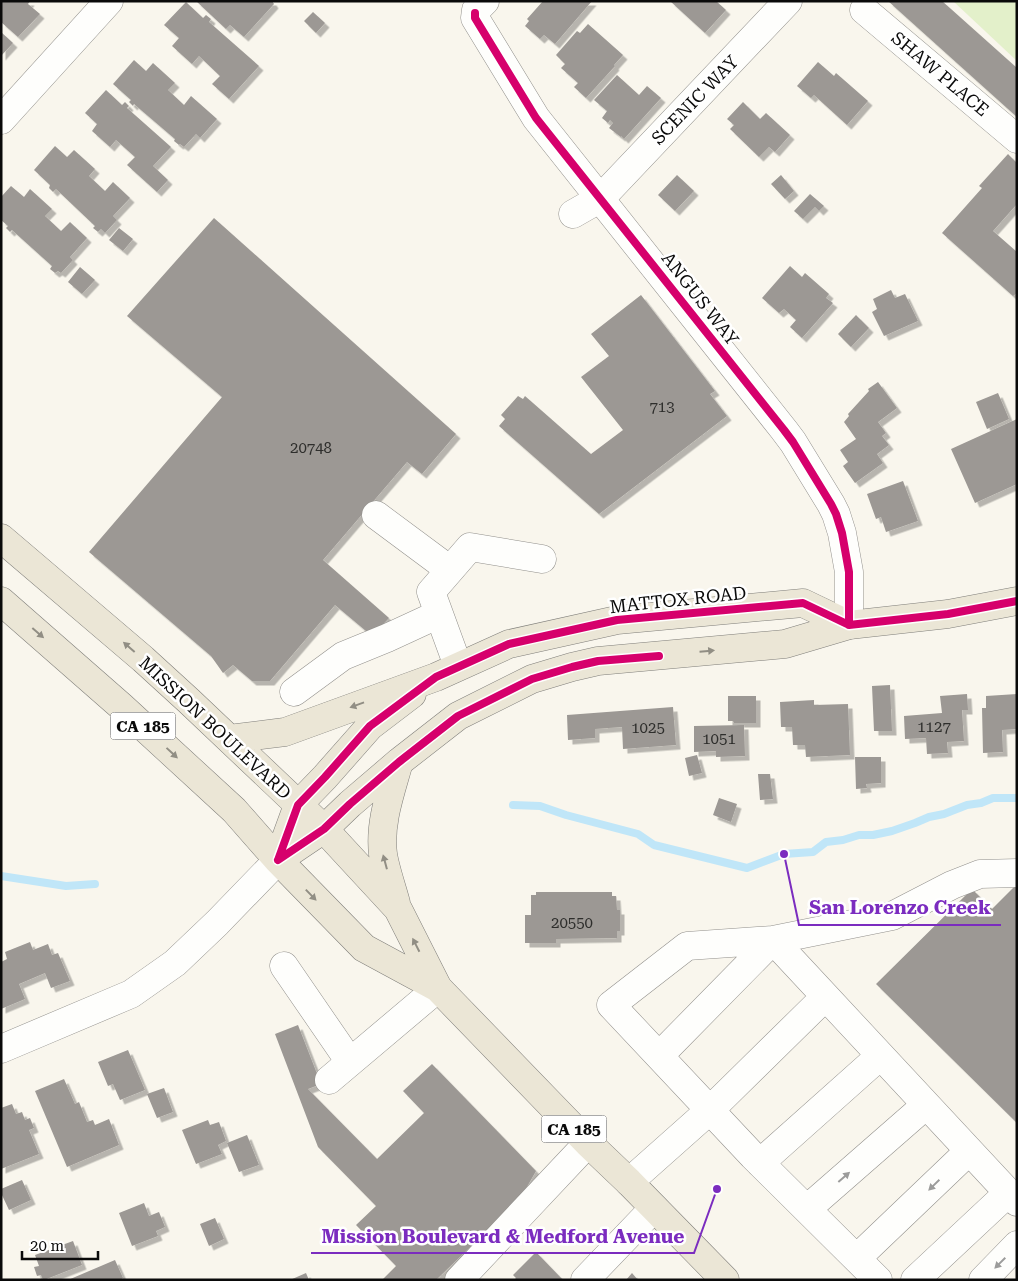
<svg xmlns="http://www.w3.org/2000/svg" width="1018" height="1281" font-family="'Roboto Serif',serif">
<defs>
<filter id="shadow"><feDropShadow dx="4.5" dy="4.5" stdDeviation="0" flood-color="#0004"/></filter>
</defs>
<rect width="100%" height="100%" fill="#f9f6ed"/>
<path fill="#e3f0ca" d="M953 1H1017V61Z"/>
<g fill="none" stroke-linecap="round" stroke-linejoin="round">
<path stroke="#c0e6f8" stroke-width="8" d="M513 805 540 806 566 815 638 834 654 845 747 868 784 854 813 852 826 842 843 840 859 835H873L892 831 915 823 929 817 944 814 967 805 981 803 993 798H1017
M1 876 66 886 95 884"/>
</g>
<path fill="#9c9894" filter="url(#shadow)" d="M1 1H30L28 4 40 14 18 37 1 22Z
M196 1H272L274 4 244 37 230 25 226 29Z
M543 1H592L555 44 544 35 540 39 525 26 529 21 527 19Z
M670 1H716L726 10 705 33Z
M888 1H942L1017 68V117Z
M186 2 203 18 206 15 211 19 209 22 259 66 229 99 212 84 220 76 199 56 192 64 172 46 179 38 164 25Z
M313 12 325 23 316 33 304 21Z
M588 24 623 55 614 65 615 66 586 98 574 87 578 83 561 68 565 64 556 55 577 31 580 33Z
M1 32 13 43 1 56Z
M134 60 146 71 153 63 175 83 168 90 184 105 191 96 217 119 200 138 196 134 184 147 180 144 179 145 174 141 175 139 134 104 133 106 129 102 131 100 113 84Z
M818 62 834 76 836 73 868 101 847 125 814 95 811 98 797 86Z
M617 75 639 95 647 86 661 98 624 139 621 136V137L609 128 613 123 610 120 608 123 602 118 607 111 594 100Z
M106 90 122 105 125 102 129 106 127 108 171 147 153 166 168 180 157 192 127 165 135 157 116 140 110 147 92 131 97 124 85 113Z
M743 102 760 119 766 113 790 135 775 152 769 147 759 157 730 129 734 125 727 119Z
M55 146 67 157 74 150 95 169 89 176 105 191 113 182 130 198 113 216 117 220 105 233 101 229 98 232 93 228 95 226 56 189 53 192 49 188 50 185 34 170Z
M1008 154 1017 163V204L993 231 1017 252V293L1013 296 942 233 982 188 979 186Z
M677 175 694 191 675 211 658 195Z
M781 175 794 191 785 199 771 184Z
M11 186 24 197 30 189 52 209 45 216 61 231 70 222 87 238 70 257 73 260 61 273 58 271 55 273 50 269 52 266 12 230 10 232 6 228 8 226 1 220V197Z
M810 194 824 206 819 211 815 207 803 219 794 211Z
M214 218 456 434 422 474 407 462 323 560 389 618 372 636 335 605 270 681H252L233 665 223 673 211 656 89 552 222 397 127 316Z
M119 228 133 239 123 251 109 240Z
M790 266 802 277 805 273 829 294 826 298 833 303 802 338 790 327 796 320 784 309 779 313 762 298Z
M80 267 95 280 82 294 68 282Z
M891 290 895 298 905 294 918 321 884 336 872 312 877 309 873 299Z
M641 295 715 391 710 394 727 416 599 514 499 426 505 419 501 415 518 396 523 399 525 396 591 454 623 430 581 377 609 356 591 334Z
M856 315 869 328 851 347 838 334Z
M878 382 897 408 878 422 886 433 882 436 889 445 877 454 883 463 855 483 843 466 848 462 840 450 856 439 844 422 849 416 848 414 869 391 868 389Z
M998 393 1009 419 987 429 976 402Z
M1017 419V484L975 503 951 449Z
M903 481 918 521 886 532 881 517 876 519 867 494Z
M890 685 892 731H874L872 686Z
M967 694 968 710H962L964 741 947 742 948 753 927 754 926 738 905 739 904 716 942 713 940 696Z
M1017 694V729L1002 730 1003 752 983 753 982 708H986V696Z
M728 696H756V723H734L733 721H728Z
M814 700V705L848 704 850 755 806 757 805 745H793L792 727H781L780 702Z
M673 707 676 745 623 749 622 727 595 729V738L568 740 567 715Z
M744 725 745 756 716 757V751L694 752V726Z
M697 755 702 773 689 776 685 758Z
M855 757H881V783L866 784 867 788 856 789Z
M758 774H770L773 799 760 800Z
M719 798 737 804 731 822 713 815Z
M1015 886 1017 888V1123L876 984 972 889 992 909Z
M536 892H612V896H616L617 910H620V931H617V938L556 939V943H525V915H531V895H536Z
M30 942 33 950 48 944 52 955 58 953 70 981 51 988 45 973 19 984 25 999 1 1009V962L7 959 5 952Z
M298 1025 321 1084 308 1089 377 1159 424 1113 403 1091 432 1064 536 1171 520 1199 436 1280H382L396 1266 356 1225 376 1206 318 1147 275 1034Z
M128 1050 145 1090 120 1100 113 1084 108 1086 98 1062Z
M64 1079 75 1104 79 1102 87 1122 93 1120 95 1125 109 1119 119 1145 67 1167 35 1091Z
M164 1088 173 1112 157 1118 147 1094Z
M12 1104 16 1114 22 1112 25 1120 30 1118 34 1128 29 1130 39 1154 1 1169V1108Z
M208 1120 210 1125 219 1122 226 1141 218 1145 222 1154 196 1164 182 1130Z
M247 1135 259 1165 239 1172 227 1143Z
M22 1180 31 1200 9 1210 1 1193V1189Z
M144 1203 149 1216 159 1212 165 1227 156 1231 158 1236 132 1246 119 1213Z
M215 1218 224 1239 209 1246 200 1224Z
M73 1241 82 1265 44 1280H43L41 1275 37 1276 34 1267 39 1266 35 1255Z
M536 1252 563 1280H514L516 1278 513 1275Z
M115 1260 123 1278 120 1280H68Z
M306 1273 309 1280H290Z
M632 1273 638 1280H626Z"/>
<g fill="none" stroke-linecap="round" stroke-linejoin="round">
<defs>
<path id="minor" d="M485 1 476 10 475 18 536 118 784 430 793 442 831 504 836 514 842 533 849 572V625
M864 10 1017 139
M1 120 109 1
M573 214 601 198 788 1
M376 515 450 570
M458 666 431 592 470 547 542 559
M294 692 343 656 387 638 439 614
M284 966 350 1062
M1 1049 131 994 175 963 217 923 278 860
M659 1056 773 940 892 916 952 885 980 874 1017 873
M329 1080 438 988
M760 1163 880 1056
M629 1182 710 1110 825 997
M807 1209 926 1105
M857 1258 969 1151
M459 1280 588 1143
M585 1280 654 1208
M878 1280 753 1156 611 1005 687 946 773 940 1017 1202
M915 1280 1008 1193
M983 1280 1017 1245"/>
<path id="major" d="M1 538 143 659 189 701 324 829 398 909 438 988 588 1143 629 1182 725 1280
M1 601 122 707 234 810 278 860 364 948 438 988
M229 739 285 732 436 677 509 644 617 620 803 603 849 625
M278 860 324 829 350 804 399 762 458 716 532 679 572 667 598 661 785 644 849 625 948 614 1017 601
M278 860 298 805 325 777 370 726 412 694
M396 903C392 888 385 868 383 854 379 823 391 791 399 762"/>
</defs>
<use href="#minor" stroke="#92908c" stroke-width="29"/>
<use href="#major" stroke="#7f7e7a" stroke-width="29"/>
<use href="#minor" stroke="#fefefc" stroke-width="28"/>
<use href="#major" stroke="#ebe6d6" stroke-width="28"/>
<defs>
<path id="cycleway" d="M475 13V18L536 118 784 430 793 442 831 504 836 514 842 533 849 572V625
M278 860 298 805 325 777 370 726 436 677 509 644 617 620 803 603 849 625 948 614 1017 601
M278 860 324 829 350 804 399 762 458 716 532 679 572 667 598 661 659 656"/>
</defs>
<use href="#cycleway" stroke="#fff" stroke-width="11"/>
<use href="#cycleway" stroke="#d6006c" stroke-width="8"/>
</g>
<defs><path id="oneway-solid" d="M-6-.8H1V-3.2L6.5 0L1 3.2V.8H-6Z" transform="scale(1.25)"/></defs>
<g fill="#918e84">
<use href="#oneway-solid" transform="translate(38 633) rotate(41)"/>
<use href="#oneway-solid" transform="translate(129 647) rotate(-139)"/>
<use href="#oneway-solid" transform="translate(707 651) rotate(-5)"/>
<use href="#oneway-solid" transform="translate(357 705) rotate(160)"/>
<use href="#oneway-solid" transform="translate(172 753) rotate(43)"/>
<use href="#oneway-solid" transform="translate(385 862) rotate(-105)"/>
<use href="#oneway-solid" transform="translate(311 895) rotate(46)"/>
<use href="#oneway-solid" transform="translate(416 945) rotate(-117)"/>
</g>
<g fill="#9c9c9b">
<use href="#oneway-solid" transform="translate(844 1177) rotate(-41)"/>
<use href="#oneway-solid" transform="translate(934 1185) rotate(136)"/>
<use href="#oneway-solid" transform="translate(1000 1263) rotate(135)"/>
</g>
<g text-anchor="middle" stroke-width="5" stroke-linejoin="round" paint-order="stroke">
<g font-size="15" fill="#2e2e2c">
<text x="662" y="412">713</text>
<text x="311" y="453">20748</text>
<text x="934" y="732">1127</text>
<text x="648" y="733">1025</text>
<text x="719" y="744">1051</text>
<text x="572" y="928">20550</text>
</g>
<g fill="#fff" stroke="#545454" stroke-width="1">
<rect x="110.5" y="712.5" width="65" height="27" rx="4"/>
<rect x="541.5" y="1115.5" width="65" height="27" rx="4"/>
</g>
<g font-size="16" font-weight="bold" fill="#0a0a0a">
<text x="143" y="732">CA 185</text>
<text x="574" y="1135">CA 185</text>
</g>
<g font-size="18" fill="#0a0a0a" stroke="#fff">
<text transform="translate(940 74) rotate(40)" y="6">SHAW PLACE</text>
<text transform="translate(695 100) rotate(-46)" y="6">SCENIC WAY</text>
<text transform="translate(700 299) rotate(52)" y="6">ANGUS WAY</text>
<text transform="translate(678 600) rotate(-6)" y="6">MATTOX ROAD</text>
<text transform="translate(215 728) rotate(43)" y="6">MISSION BOULEVARD</text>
</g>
</g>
<path fill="none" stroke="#7b2cbf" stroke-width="2" d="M784 854L799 925H1001M717 1189L694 1253H311"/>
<g fill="#7b2cbf" stroke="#fff" stroke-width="2">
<circle cx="784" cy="854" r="5"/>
<circle cx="717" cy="1189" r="5"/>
</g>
<g font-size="19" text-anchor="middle" font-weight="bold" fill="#7b2cbf" stroke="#fff" stroke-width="5" stroke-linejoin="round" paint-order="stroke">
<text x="900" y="914">San Lorenzo Creek</text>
<text x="503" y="1243">Mission Boulevard &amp; Medford Avenue</text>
</g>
<rect width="1018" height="1281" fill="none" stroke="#0a0a0a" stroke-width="5"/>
<path d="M22 1251v8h76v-8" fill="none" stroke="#0a0a0a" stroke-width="2.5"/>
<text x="30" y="1251" font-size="15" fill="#0a0a0a" stroke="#ffffff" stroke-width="4" paint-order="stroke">20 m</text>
</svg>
